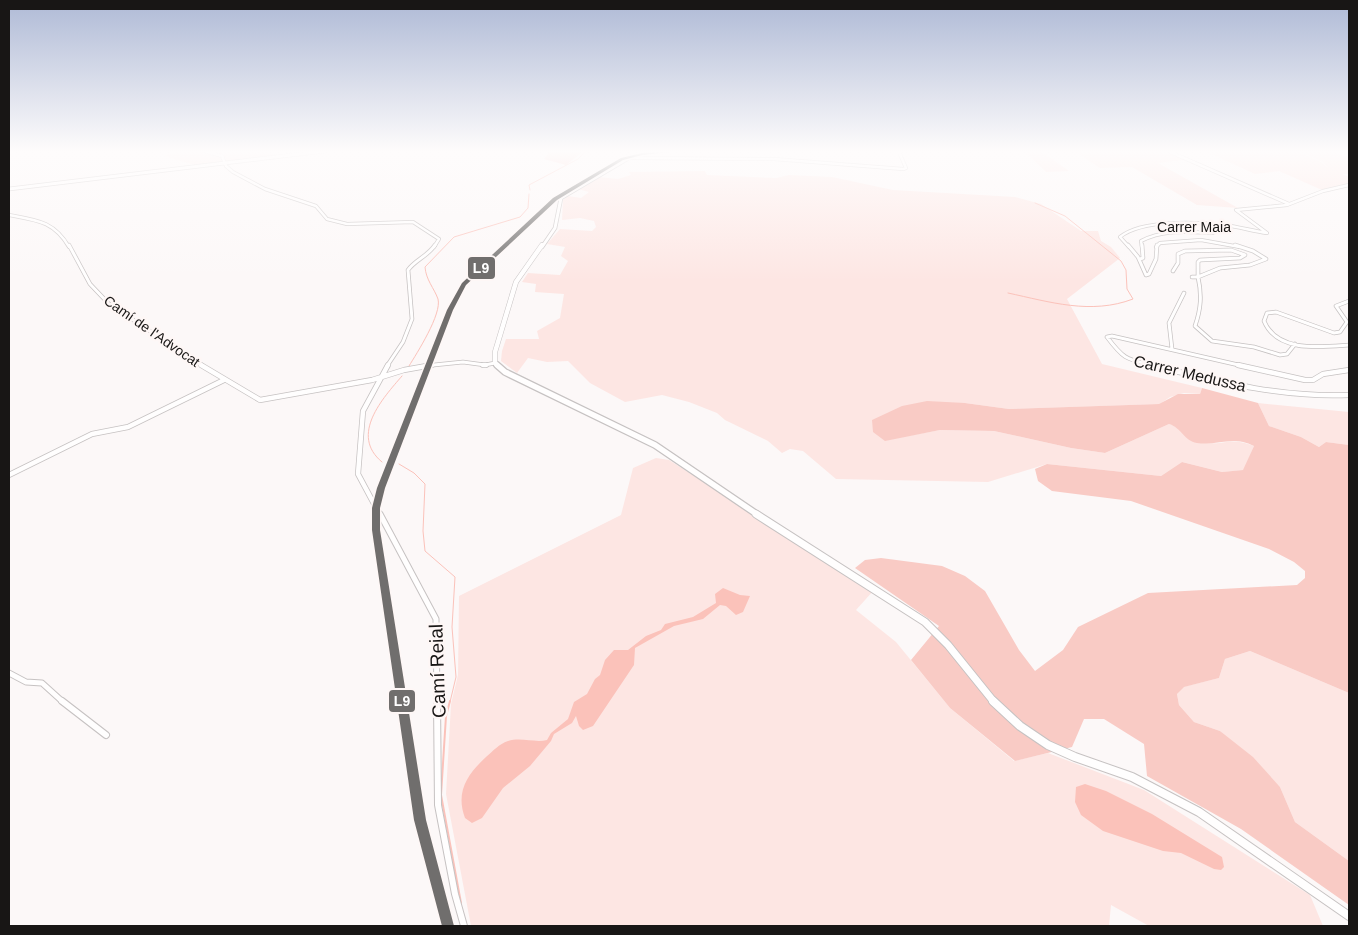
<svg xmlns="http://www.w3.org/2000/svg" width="1358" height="935" font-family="Helvetica,sans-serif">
<rect width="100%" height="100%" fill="#fcf8f8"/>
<path fill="#fde6e3" d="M179 151H202L221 156 224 162 195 165 164 156Z
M208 151H260L280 156 227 162 224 156Z
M1024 151H1041L1069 171 1046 172Z
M1074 151H1167L1189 159 1158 163 1238 208 1197 205 1132 167 1100 168Z
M1205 151H1297L1321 162 1328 168 1323 162 1298 151H1332L1349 158V174H1342L1349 177V184L1322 190 1279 171 1255 174Z
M705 171 707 175 776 178 789 175 832 177 893 190 1015 197 1041 204 1081 231H1098L1101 241 1111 247 1120 258 1067 299 1102 364 1202 388 1200 394 1184 393 1170 397 1160 404 1009 409 965 403 885 440 940 430 994 431 1071 448 1105 453 1169 424C1183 428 1191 442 1207 443 1228 445 1229 437 1254 446L1244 470 1222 472 1182 462 1161 476 1047 464 988 482 836 479 803 451 790 449 782 453 768 441 725 420 717 413 689 402 662 395 625 402 590 383 568 361 547 362 528 358 517 373 501 361 502 351 506 339H539L537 331 560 318 564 294 535 292 536 284 522 282 528 273 560 275 568 261 561 256 565 247 547 244 560 229 592 231 596 227 594 221 580 218 562 220 563 200 568 196 581 198 589 192 578 189 599 177 618 179 631 175 629 172Z
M1258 403 1349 412V445L1326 442 1319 447 1301 437 1269 426Z
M656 458 669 460 874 590 856 610 896 642 950 708 1014 761 1048 753 1144 790 1310 895 1323 926H1149L1111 905 1109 926H471L446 794 451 704 458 675 459 596 621 515 633 468Z
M1250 651 1349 693V861L1295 822 1280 787 1220 731 1194 722 1179 705 1177 694 1183 687 1219 678 1225 659Z"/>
<path fill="#f9cbc5" d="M550 151H584L566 165 544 159Z
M1202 388 1258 403 1269 426 1301 437 1319 447 1326 442 1349 445V693L1250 651 1225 659 1219 678 1184 687 1177 694 1179 705 1194 722 1220 731 1253 757 1280 787 1295 822 1349 861V905L1241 829 1147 776 1144 744 1104 719H1084L1072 747 1015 761 950 708 911 660 939 626 855 568 865 560 881 558 942 566 965 576 985 591 1019 650 1035 671 1063 650 1078 627 1148 593 1297 585 1305 578V571L1294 562 1269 549 1131 501 1052 491 1038 481 1035 469 1047 464 1161 476 1182 462 1222 472 1243 470 1254 446C1232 435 1218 446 1197 443 1184 441 1182 428 1169 424L1105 453 1071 448 994 431 940 430 885 441 873 432 872 420 902 406 927 401 965 403 1009 409 1159 404 1178 394H1200Z"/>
<path fill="#fbc2ba" d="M723 588 740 595 750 596 743 612 736 615 726 606 720 605 703 619 674 626 635 648 634 665 593 726 583 730 579 726 576 716 572 723 554 734 551 741 530 766 503 788 482 818 472 823 465 818C455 791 468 774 486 757 493 751 499 744 508 741 521 737 535 743 547 740L551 733 568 719 574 702 587 694 595 679 600 675 605 660 614 650H628L646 636 661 630 665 624 693 617 716 603 715 594Z
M1085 784 1106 791 1152 814 1222 857 1224 867 1221 870 1214 869 1181 853 1163 851 1103 831 1081 815 1075 802 1076 787Z"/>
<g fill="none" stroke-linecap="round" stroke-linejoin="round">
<path stroke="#fbc2ba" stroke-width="1" d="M530 190 529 185 578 159 586 151
M1008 293C1050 302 1091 315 1133 299L1127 289 1126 270 1121 261 1065 216 1035 203
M409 366C417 353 442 314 438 299 434 288 426 280 425 267L454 237 520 217 528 208 529 194
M382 462C349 435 383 398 402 376
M399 464 414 473 425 484 423 531 425 551 455 577 452 627 456 677 450 702"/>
<path stroke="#fbc2ba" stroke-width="2" d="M450 701 446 716 441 795 461 903"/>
<defs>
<path id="minor-far4" d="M204 151 222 156 226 166 233 172 265 189 316 206 327 219 347 224 413 222 439 239 434 247
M1168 151 1289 204
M627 158 774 159 903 169 906 168 899 152 905 151
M1236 210 1287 205 1323 191 1349 185
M9 215C36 220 54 221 69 247
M1129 247 1120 237C1142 219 1198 222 1225 225 1239 227 1253 231 1267 233L1236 210
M1142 247 1141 241C1163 229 1189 232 1213 233
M1156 247 1160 243 1201 240 1240 247"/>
<path id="minor-far3" d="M69 245 90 284 109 304 203 366
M1128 245 1138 257 1146 275 1149 274 1156 259 1157 245
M1235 245 1253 251 1266 259 1250 265 1220 268 1198 277C1202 295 1201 309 1195 326L1212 341 1254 347 1280 355 1287 354 1295 344
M1140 259 1143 258 1142 245
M1173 271 1178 263V254L1185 251 1231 250 1245 255 1240 258 1200 260 1198 262V277H1192
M1347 322 1340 332 1334 333 1276 312 1267 313 1264 321C1277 353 1321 347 1349 345
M1347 322 1336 306 1349 301
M1172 349 1169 323 1184 293
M387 366 403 342 412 319 408 270C415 260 428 256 435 245
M424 366 463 362 485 365 495 363
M1156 366C1127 359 1125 361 1107 337L1112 336 1243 366"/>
<path id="minor-far2" d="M201 365 260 400 372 380 404 370 432 365
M483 365H486
M1150 365C1216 381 1281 398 1349 395
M1238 365 1305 380H1313L1323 374 1349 370
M9 475 92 434 128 427 224 380
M380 515 358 474 363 411 388 365"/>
<path id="minor-far1" d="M380 514 436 619 437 702
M9 673 26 682 42 683 63 702"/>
<path id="minor" d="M62 701 106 735
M437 701 438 805 455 894 464 926"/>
<path id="secondary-far4" d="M9 189 325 151
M542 247 555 228 561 198 627 159 628 155 634 151"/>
<path id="secondary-far3" d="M498 366 495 363V352L516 282 542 245"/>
<path id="secondary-far2" d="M497 365 505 372 655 445 758 515"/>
<path id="secondary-far1" d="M756 514 925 622 948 645 994 702"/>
<path id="secondary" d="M993 701 1020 726 1048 745 1075 757 1132 777 1199 812 1349 916"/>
</defs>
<use href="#minor-far4" stroke="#c6c2c2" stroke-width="4"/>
<use href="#minor-far3" stroke="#c6c2c2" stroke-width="4.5"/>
<use href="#minor-far2" stroke="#c6c2c2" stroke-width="6"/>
<use href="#minor-far1" stroke="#c6c2c2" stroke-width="7"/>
<use href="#minor" stroke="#c6c2c2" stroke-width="8"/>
<use href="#secondary-far4" stroke="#c6c2c2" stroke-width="4.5"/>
<use href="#secondary-far3" stroke="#c6c2c2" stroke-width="5.5"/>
<use href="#secondary-far2" stroke="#c6c2c2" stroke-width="8"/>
<use href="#secondary-far1" stroke="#c6c2c2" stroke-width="9"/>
<use href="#secondary" stroke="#c6c2c2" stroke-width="10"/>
<use href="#minor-far4" stroke="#fffefe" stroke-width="2.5"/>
<use href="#minor-far3" stroke="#fffefe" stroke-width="3"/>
<use href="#minor-far2" stroke="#fffefe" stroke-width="4.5"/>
<use href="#minor-far1" stroke="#fffefe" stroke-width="5"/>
<use href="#minor" stroke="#fffefe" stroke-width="6"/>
<use href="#secondary-far4" stroke="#fffefe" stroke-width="3"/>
<use href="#secondary-far3" stroke="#fffefe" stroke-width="4.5"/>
<use href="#secondary-far2" stroke="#fffefe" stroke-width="5.5"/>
<use href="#secondary-far1" stroke="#fffefe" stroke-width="7"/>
<use href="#secondary" stroke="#fffefe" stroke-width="8"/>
<defs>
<path id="rail-1" d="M664 151H674L672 152 642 155 623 160 557 200 466 285 453 310 385 488 380 508V530L426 820 454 926H442L414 820 372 530V508L377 488 447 310 462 283 553 198 621 158 642 153Z"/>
</defs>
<use href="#rail-1" stroke="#fef7f6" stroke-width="3"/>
<use href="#rail-1" fill="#706e6d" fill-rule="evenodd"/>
</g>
<linearGradient id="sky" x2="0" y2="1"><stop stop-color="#afbad6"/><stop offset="0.54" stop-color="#fefcfc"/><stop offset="1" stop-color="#fefcfc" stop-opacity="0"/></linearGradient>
<rect width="1358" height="281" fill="url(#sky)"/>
<g text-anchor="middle" stroke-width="5" stroke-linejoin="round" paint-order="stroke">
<g font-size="14" fill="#181615" stroke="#fef7f6">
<text x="1194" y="232">Carrer Maia</text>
<text transform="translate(152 331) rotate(35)" y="5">Camí de l'Advocat</text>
</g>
<g font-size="16" fill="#181615" stroke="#fef7f6">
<text transform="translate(1190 373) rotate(13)" y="6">Carrer Medussa</text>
</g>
<g font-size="19" fill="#181615" stroke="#fef7f6">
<text transform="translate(437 671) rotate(-92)" y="7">Camí Reial</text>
</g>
</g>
<g stroke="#fef7f6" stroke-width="2">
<rect x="467" y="256" width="29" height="24" rx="5" fill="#706e6d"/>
<rect x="388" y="689" width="28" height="24" rx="5" fill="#706e6d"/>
</g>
<g font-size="14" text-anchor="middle" font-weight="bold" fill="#fff">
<text x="481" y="273">L9</text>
<text x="402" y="706">L9</text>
</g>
<rect width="1358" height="935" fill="none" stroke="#181615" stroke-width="20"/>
</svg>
